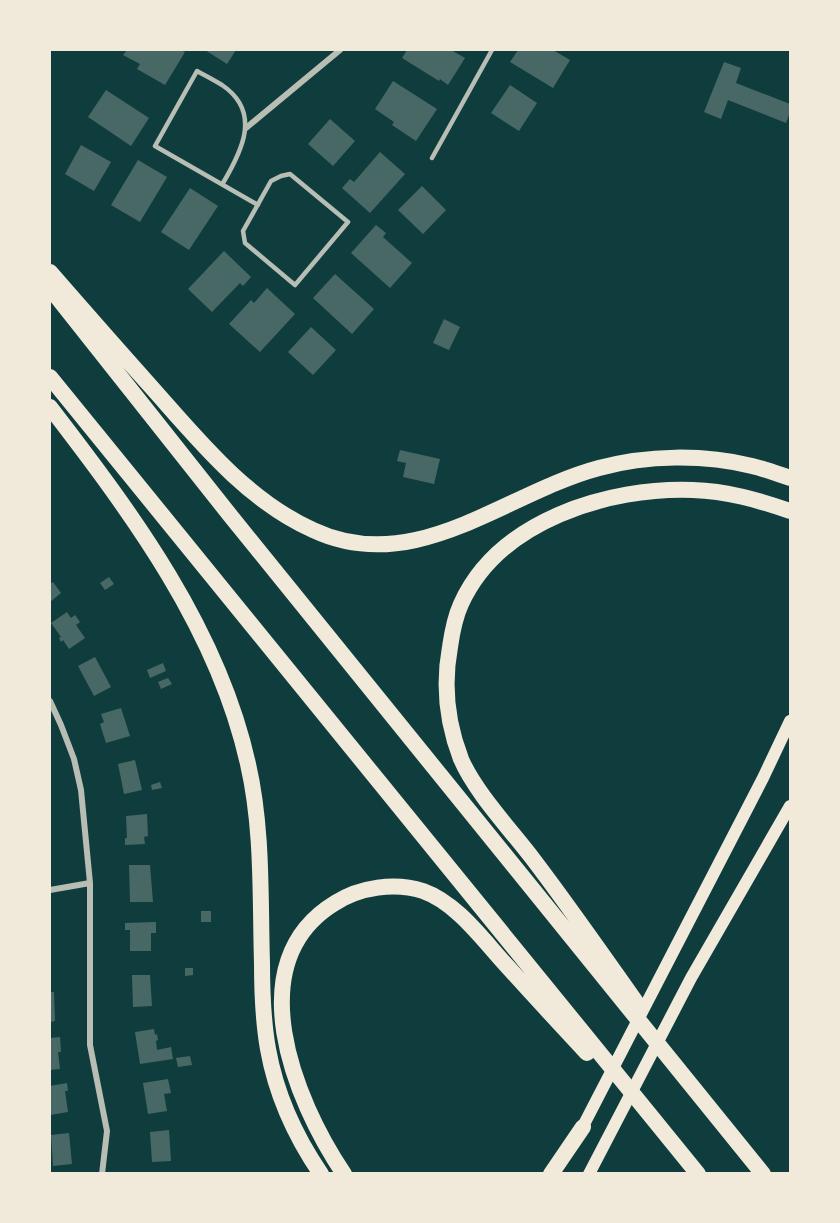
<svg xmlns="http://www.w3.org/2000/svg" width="840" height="1223" font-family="'Fira Sans Condensed',sans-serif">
<rect width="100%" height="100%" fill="#0f3d3e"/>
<path fill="#486865" d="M127 50H180L185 52 165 85 137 69 140 64 123 55Z
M205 50H236L227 64Z
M407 50H451L465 58 448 85 440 79 439 81 402 58Z
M518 50H553L570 60 553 88 510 62Z
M724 62 741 68 736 83 790 104V112L786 123 728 100 721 119 704 112Z
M393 81 437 109 416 141 392 125 394 122 375 109Z
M510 85 537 103 519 131 491 113Z
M106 90 149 118 131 146 88 117Z
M330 119 355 141 333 166 308 144Z
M81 145 111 162 94 191 65 174Z
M380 152 405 174 370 213 342 188 350 179 354 182Z
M138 160 167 177 140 222 111 205Z
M422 186 446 210 423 234 398 210Z
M190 188 218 206 189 250 161 232Z
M376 225 386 233 383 237 412 263 390 288 351 253Z
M224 251 251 277 243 286 240 283 212 312 188 289Z
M335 274 374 309 352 334 313 298Z
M267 288 295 314 260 352 229 324 251 300 254 303Z
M444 319 460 327 449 350 433 343Z
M311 327 336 350 313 375 288 352Z
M400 450 440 459 434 484 403 477 406 463 397 461Z
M109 577 114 584 105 590 100 583Z
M53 582 61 593 50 602V584Z
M67 612 71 618 75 615 80 622 76 625 85 638 69 649 63 640 61 642 59 638 61 637 51 623Z
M95 657 111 687 94 696 78 666Z
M163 663 166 671 150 678 147 670Z
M168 678 172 684 161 689 158 682Z
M121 708 130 736 106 743 100 724 104 722 101 714Z
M135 760 142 790 124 794 118 764Z
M160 782 162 788 152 790 151 785Z
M147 814 148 836 144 837 145 844 125 845V838H127L126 816Z
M129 865H150L153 902H130Z
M201 911H211V922H201Z
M156 922V933H151V951H130V930H125V923Z
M185 968H193V975L185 976Z
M132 975H150L152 1006 133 1007Z
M50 992H54L55 1021 50 1022Z
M154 1029 155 1035 157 1034 158 1040 156 1041 157 1050 171 1047 173 1059 140 1064 135 1032Z
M60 1037 61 1052H58L60 1069 50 1070V1038Z
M190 1056 192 1065 178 1067 176 1058Z
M168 1079 171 1093 164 1094 167 1111 148 1114 143 1083Z
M67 1083 68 1091H65L68 1112 50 1115V1086Z
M169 1130 171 1161 152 1162 150 1132Z
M69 1133 72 1164 53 1166 51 1135Z"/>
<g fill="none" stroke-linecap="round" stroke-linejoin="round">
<path stroke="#b8beb3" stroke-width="4.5" d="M432 158 492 50
M290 174 348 222 295 285 245 243 243 231 271 181 281 176Z
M223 183C242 151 262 112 222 85 214 80 206 76 197 71L155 146 258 205"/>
<path stroke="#b8beb3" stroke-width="6" d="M246 128 340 50
M50 701 61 725 74 759 81 790 90 883V1045L107 1131 102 1174
M50 890 90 883"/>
<path stroke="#f1e9da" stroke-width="12" d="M580 1132 763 778 790 721
M589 1174 691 978 790 806"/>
<path stroke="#f1e9da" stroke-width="16" d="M50 272C84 311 119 351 154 390 200 442 248 501 313 530 415 578 505 493 599 468 647 455 703 454 752 466 765 469 778 474 790 478
M50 288 229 514 763 1174
M50 377 698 1174
M50 407C133 515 218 629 248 764 263 829 260 898 262 963 262 992 263 1021 268 1049 276 1094 295 1136 321 1174
M636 1002C602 954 568 905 533 859 511 830 475 792 461 759 447 723 443 685 450 647 452 633 455 617 461 604 499 520 609 487 693 490 727 491 758 500 790 511
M344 1174C294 1100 238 962 335 903 360 887 395 882 423 891 457 903 483 940 507 966 533 995 560 1024 587 1053
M551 1174 583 1127"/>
</g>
<rect width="840" height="1223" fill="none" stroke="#f1e9da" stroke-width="102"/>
</svg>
